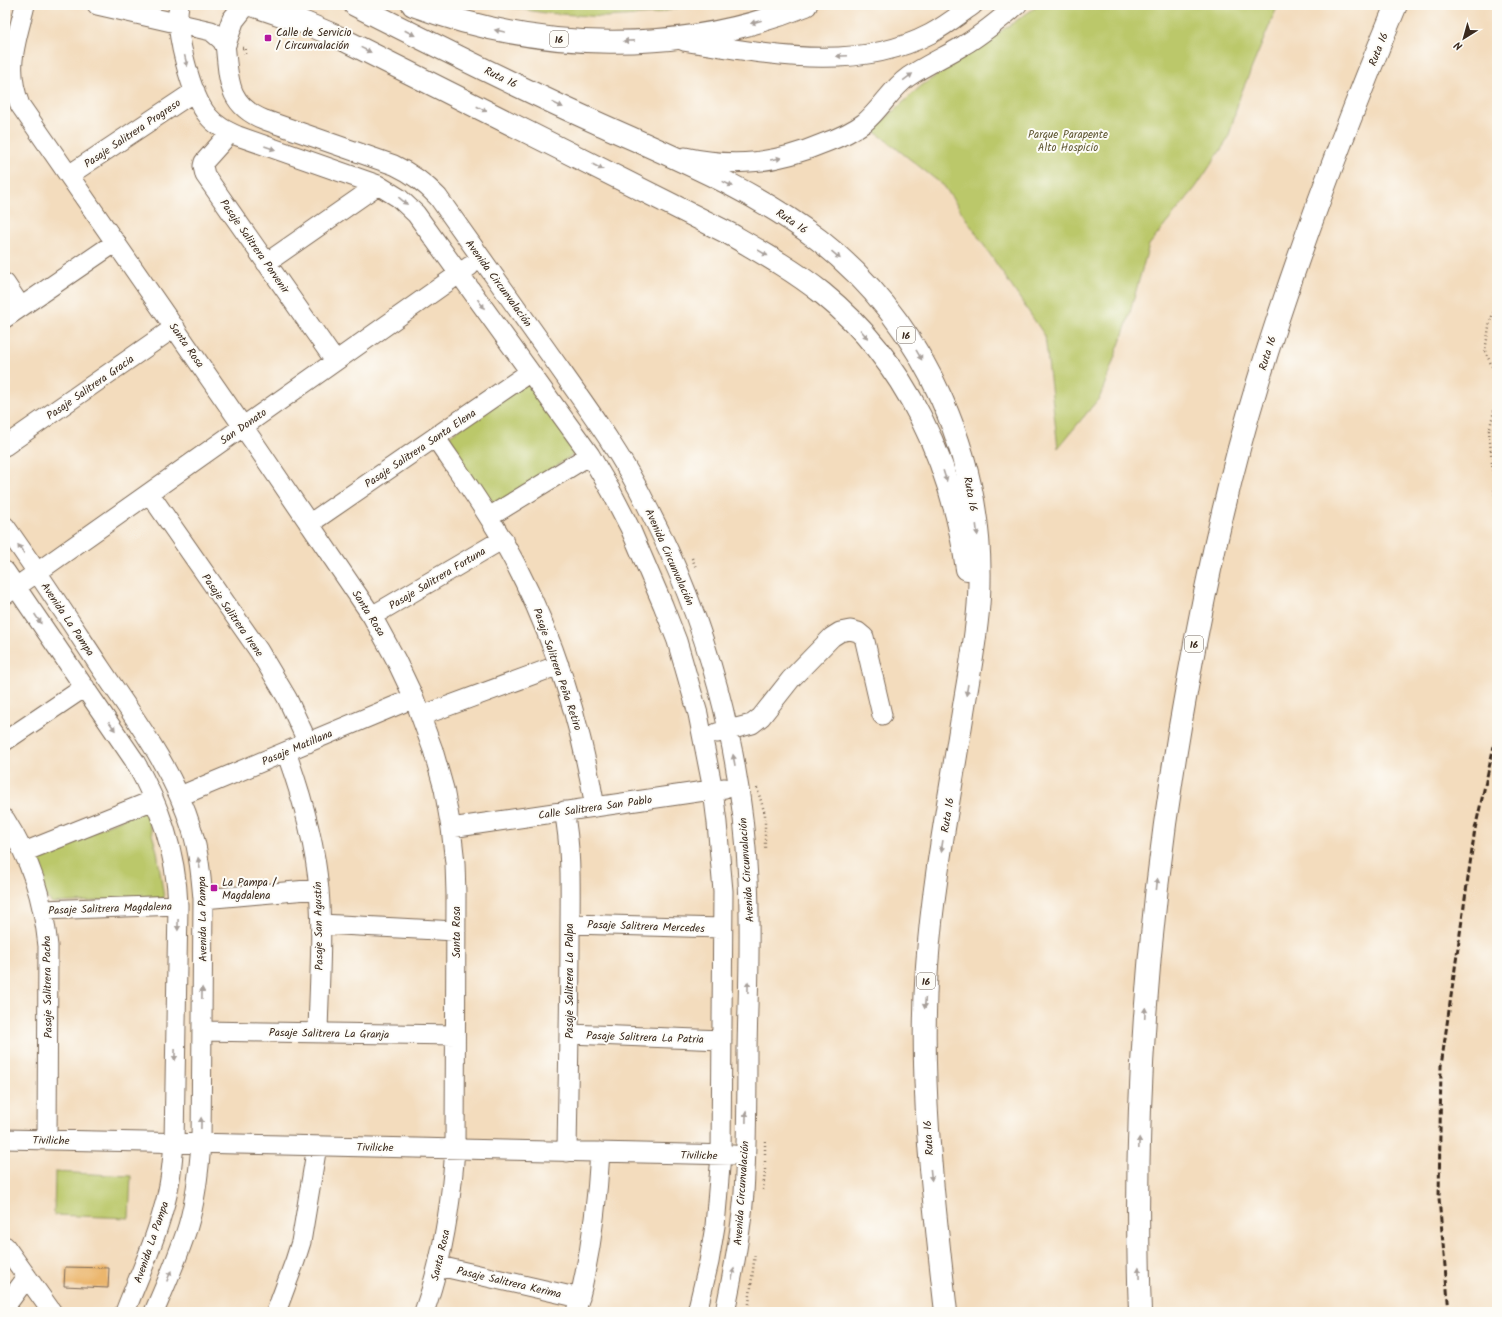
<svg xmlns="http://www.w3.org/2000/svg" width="1502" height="1317" font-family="Kalam,sans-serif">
<rect width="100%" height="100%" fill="#fdfcf7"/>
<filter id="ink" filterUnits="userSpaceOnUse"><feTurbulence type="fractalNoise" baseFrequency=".025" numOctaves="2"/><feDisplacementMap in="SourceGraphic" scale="8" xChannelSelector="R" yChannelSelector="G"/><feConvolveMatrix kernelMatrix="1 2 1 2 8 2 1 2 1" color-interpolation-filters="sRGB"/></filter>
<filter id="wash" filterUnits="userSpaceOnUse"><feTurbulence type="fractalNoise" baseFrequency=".012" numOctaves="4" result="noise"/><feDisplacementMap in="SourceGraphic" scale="16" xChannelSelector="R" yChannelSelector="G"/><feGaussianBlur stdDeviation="0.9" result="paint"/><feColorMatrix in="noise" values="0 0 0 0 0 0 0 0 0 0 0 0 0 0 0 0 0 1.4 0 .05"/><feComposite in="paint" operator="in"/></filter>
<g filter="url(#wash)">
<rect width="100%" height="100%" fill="#f3dcbd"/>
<path fill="#bbc86a" stroke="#7b7944" d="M496 5H688L655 14 604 17 545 13Z
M1039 5H1278L1240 96 1228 139 1196 187 1149 245 1126 326 1100 397 1058 448 1045 336 944 186 873 130 921 86Z
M524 383 530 385 577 452 497 506 488 505 447 447 449 436Z
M145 810 157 851 164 898 52 903 44 895 35 854Z
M55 1172 131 1176 129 1218 54 1215Z"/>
<g id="blocks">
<path fill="#ebb66d" d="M65 1267 109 1268 108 1288 64 1286Z"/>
</g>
</g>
<g filter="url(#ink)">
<use href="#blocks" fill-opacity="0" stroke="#7b6856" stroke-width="1"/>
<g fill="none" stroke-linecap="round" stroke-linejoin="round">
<defs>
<path id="minor" d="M25 5C16 43 5 67 20 105L253 441 372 616 396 660 414 698 433 750 444 789 451 828 455 863 456 894 455 1149C451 1205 443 1259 424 1312
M97 5 211 31 225 43C229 78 226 105 265 120L394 165C411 173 425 183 438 197 476 251 515 305 553 359 587 407 621 453 647 506 707 621 742 750 748 880 751 937 748 993 747 1049 747 1097 747 1145 744 1193 741 1233 733 1273 725 1312
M179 5C174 30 191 96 208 116 216 126 227 131 238 136L378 185 399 198 416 214 590 455 611 491 630 528 663 605 677 641 698 714 713 790 717 823 723 891 721 1155 715 1226 709 1262 697 1312
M684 41C763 53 854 74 930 34 945 26 959 15 973 5
M230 133 204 162 203 166 205 175 335 361
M685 157C735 168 777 163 824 143 838 138 852 132 864 123 881 109 891 89 908 77 926 65 946 56 964 45 983 34 1000 19 1017 5
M69 175 195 91
M266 263 378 185
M5 283 21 307
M5 318 116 242
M435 437C458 471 482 504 502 539 549 622 579 713 595 807
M5 446 175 327
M149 493 259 651 287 698 308 743
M489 517 590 455
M309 524 530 372
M5 526C38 572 69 620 100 667 135 719 174 770 192 830 199 853 201 876 203 899L201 1143C199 1171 196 1199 188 1226 179 1255 166 1284 154 1312
M5 571 134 760C160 806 176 851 178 905L174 1143C172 1166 170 1188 163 1210 154 1245 138 1278 125 1312
M5 595 470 266
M372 616 503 539
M421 716 559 665
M717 733 752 724 761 717 791 679 832 637 840 632 850 630 858 632 864 637 882 715
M5 741 85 687
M286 752C302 796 315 842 319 890 323 937 319 985 318 1033
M180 796 414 698
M564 811C572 851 570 892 570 933 570 1006 568 1079 567 1152
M5 819C31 860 43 898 48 946L47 1140
M451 828 725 788
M24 852 154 800
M203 899 319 889
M43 910 178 905
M321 924 456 931
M570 924 722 928
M202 1031 455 1035
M569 1034 722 1040
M5 1139 734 1155
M5 1246 52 1312
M439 1266 580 1298
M5 1307 27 1277
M276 1312 295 1261 301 1242 317 1146
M576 1312C590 1260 597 1206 600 1152"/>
<path id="highway" d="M252 5 305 23 338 37 730 234C761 252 793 270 822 293 906 361 952 463 967 569
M355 5C434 45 513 85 593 121 670 156 752 188 819 240 926 324 986 462 979 597 977 636 969 674 963 712 950 796 933 880 927 966 919 1082 933 1196 946 1312
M413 5C537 52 682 56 806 5
M225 43 233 20 245 5
M1140 1312C1132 1102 1149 894 1187 687 1205 586 1227 484 1257 385 1296 256 1344 130 1396 5"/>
</defs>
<use href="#minor" stroke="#7b6856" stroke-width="21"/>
<use href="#highway" stroke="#7b6856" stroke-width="24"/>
<path stroke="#7b6856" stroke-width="2.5" stroke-dasharray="1 3" stroke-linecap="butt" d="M242 48H245V57
M1497 305 1490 321 1485 351 1497 377
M1497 399 1489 431 1497 516
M692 558 696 568
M757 788 765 814V850
M763 1190 765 1172V1141
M748 1312 755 1253"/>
<use href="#minor" stroke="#fff" stroke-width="19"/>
<use href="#highway" stroke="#fff" stroke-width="22"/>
<path stroke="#3b2a1e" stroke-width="3" stroke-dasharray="6 3" stroke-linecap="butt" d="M1449 1312 1439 1198 1441 1066 1475 829 1497 733"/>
</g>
<defs><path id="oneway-solid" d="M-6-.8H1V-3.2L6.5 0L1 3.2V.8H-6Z"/></defs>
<g fill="#a79f9a">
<use href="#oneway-solid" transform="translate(756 22) rotate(164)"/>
<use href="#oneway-solid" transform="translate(500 31) rotate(-168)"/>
<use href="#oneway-solid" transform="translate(410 33) rotate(27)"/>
<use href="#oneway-solid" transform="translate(629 41) rotate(179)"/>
<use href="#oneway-solid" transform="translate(366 50) rotate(26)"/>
<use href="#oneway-solid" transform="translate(842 56) rotate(177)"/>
<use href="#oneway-solid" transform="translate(186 61) rotate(76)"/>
<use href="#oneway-solid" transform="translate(908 77) rotate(-36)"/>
<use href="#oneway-solid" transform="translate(558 105) rotate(26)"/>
<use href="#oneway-solid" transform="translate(482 109) rotate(27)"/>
<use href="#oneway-solid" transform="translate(270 148) rotate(19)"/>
<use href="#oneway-solid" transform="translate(776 159) rotate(-10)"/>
<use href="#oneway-solid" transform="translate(598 167) rotate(27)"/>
<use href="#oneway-solid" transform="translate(728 184) rotate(26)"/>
<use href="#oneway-solid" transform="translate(403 201) rotate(39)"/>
<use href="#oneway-solid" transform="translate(763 253) rotate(31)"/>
<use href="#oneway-solid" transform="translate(836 255) rotate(41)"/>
<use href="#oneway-solid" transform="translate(481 304) rotate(54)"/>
<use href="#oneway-solid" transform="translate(864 334) rotate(49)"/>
<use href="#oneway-solid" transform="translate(919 355) rotate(60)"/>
<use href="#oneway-solid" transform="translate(945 476) rotate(72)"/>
<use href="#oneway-solid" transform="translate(977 530) rotate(83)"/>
<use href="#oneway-solid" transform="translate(21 549) rotate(-125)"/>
<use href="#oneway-solid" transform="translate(38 619) rotate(56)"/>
<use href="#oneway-solid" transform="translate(967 690) rotate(99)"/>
<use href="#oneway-solid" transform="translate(112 726) rotate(55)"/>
<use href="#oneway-solid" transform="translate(734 760) rotate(-100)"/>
<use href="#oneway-solid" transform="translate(942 846) rotate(99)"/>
<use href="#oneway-solid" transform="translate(199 863) rotate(-100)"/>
<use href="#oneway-solid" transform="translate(1157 884) rotate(-84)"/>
<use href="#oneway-solid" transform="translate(178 925) rotate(91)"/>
<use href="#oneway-solid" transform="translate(748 987) rotate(-89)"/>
<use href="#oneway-solid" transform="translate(202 993) rotate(-89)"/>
<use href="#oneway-solid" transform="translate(925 1003) rotate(94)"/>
<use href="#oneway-solid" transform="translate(1145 1013) rotate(-87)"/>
<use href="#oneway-solid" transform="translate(175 1055) rotate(91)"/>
<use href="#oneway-solid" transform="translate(746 1117) rotate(-89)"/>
<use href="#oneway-solid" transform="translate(201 1123) rotate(-89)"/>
<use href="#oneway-solid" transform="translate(1139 1143) rotate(-88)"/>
<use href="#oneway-solid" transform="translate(931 1175) rotate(84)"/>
<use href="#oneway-solid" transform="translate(1139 1273) rotate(-91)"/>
<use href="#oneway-solid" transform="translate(733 1274) rotate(-79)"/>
<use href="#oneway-solid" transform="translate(169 1276) rotate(-68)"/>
</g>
</g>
<g fill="#b5179e" stroke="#fdfcf7" stroke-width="1.5">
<rect x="264" y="34" width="8" height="8" rx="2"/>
<rect x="210" y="884" width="8" height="8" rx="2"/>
</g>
<g text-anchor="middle" stroke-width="4" stroke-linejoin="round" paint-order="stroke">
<g fill="#fdfcf7" stroke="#75695f" stroke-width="1">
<rect x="550" y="31" width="18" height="16" rx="3"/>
<rect x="897" y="327" width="18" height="16" rx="3"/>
<rect x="1185" y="636" width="18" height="16" rx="3"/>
<rect x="917" y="973" width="18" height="16" rx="3"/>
</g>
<g font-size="10" font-weight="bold" fill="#3b2a1e">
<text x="559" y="43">16</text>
<text x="906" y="339">16</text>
<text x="1194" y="648">16</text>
<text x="926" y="985">16</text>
</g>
<g font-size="11" fill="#3b2a1e" stroke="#fdfcf7" text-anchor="start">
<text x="276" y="36">Calle de Servicio<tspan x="276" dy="13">/ Circunvalación</tspan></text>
<text x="222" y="886">La Pampa /<tspan x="222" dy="13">Magdalena</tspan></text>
</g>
<g font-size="11" fill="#3b2a1e" stroke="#fdfcf7">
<text transform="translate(1378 49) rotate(-68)" y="4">Ruta 16</text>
<text transform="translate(501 77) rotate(26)" y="4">Ruta 16</text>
<text transform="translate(132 133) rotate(-34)" y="4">Pasaje Salitrera Progreso</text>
<text transform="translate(792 221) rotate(34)" y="4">Ruta 16</text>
<text transform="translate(255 246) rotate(55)" y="4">Pasaje Salitrera Porvenir</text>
<text transform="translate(499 283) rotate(54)" y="4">Avenida Circunvalación</text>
<text transform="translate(187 345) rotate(55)" y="4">Santa Rosa</text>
<text transform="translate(1267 353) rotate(-73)" y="4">Ruta 16</text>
<text transform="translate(90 387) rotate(-35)" y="4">Pasaje Salitrera Gracia</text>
<text transform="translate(243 426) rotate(-35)" y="4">San Donato</text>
<text transform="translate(420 448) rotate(-34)" y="4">Pasaje Salitrera Santa Elena</text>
<text transform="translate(971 494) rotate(79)" y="4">Ruta 16</text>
<text transform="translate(670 557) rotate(66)" y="4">Avenida Circunvalación</text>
<text transform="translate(437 578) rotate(-31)" y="4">Pasaje Salitrera Fortuna</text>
<text transform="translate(369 613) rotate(58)" y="4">Santa Rosa</text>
<text transform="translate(233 615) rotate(55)" y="4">Pasaje Salitrera Irene</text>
<text transform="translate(68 619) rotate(56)" y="4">Avenida La Pampa</text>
<text transform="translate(558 669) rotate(71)" y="4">Pasaje Salitrera Peña Retiro</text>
<text transform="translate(297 747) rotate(-23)" y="4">Pasaje Matillana</text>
<text transform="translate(595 807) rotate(-8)" y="4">Calle Salitrera San Pablo</text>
<text transform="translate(947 815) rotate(-81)" y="4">Ruta 16</text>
<text transform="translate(746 870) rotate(-94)" y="4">Avenida Circunvalación</text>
<text transform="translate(110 908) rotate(-2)" y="4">Pasaje Salitrera Magdalena</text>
<text transform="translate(202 919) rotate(-91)" y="4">Avenida La Pampa</text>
<text transform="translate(318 926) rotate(-91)" y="4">Pasaje San Agustín</text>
<text transform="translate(646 926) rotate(2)" y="4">Pasaje Salitrera Mercedes</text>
<text transform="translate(456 932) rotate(-90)" y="4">Santa Rosa</text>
<text transform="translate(569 981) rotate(-90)" y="4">Pasaje Salitrera La Palpa</text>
<text transform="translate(47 987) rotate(-91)" y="4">Pasaje Salitrera Pacha</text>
<text transform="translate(329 1033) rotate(1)" y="4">Pasaje Salitrera La Granja</text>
<text transform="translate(645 1037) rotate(2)" y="4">Pasaje Salitrera La Patria</text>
<text transform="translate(928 1138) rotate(-94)" y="4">Ruta 16</text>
<text transform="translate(51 1140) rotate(1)" y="4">Tiviliche</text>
<text transform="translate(375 1147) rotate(1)" y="4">Tiviliche</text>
<text transform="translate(699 1155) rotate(1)" y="4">Tiviliche</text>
<text transform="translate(741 1193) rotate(-86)" y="4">Avenida Circunvalación</text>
<text transform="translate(151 1242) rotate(-71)" y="4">Avenida La Pampa</text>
<text transform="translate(440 1255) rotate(-77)" y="4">Santa Rosa</text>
<text transform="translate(509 1282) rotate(13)" y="4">Pasaje Salitrera Kerima</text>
</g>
<g font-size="11" fill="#615935" stroke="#fdfcf7">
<text x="1068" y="138">Parque Parapente<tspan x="1068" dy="13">Alto Hospicio</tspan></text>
</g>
</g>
<rect width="1502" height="1317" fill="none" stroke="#fdfcf7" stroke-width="20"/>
<g transform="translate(1464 38) rotate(217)" stroke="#fdfcf7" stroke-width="3" paint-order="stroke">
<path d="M0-3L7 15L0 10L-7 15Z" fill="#3b2a1e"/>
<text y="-6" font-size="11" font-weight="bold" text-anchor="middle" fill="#3b2a1e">N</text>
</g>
</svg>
